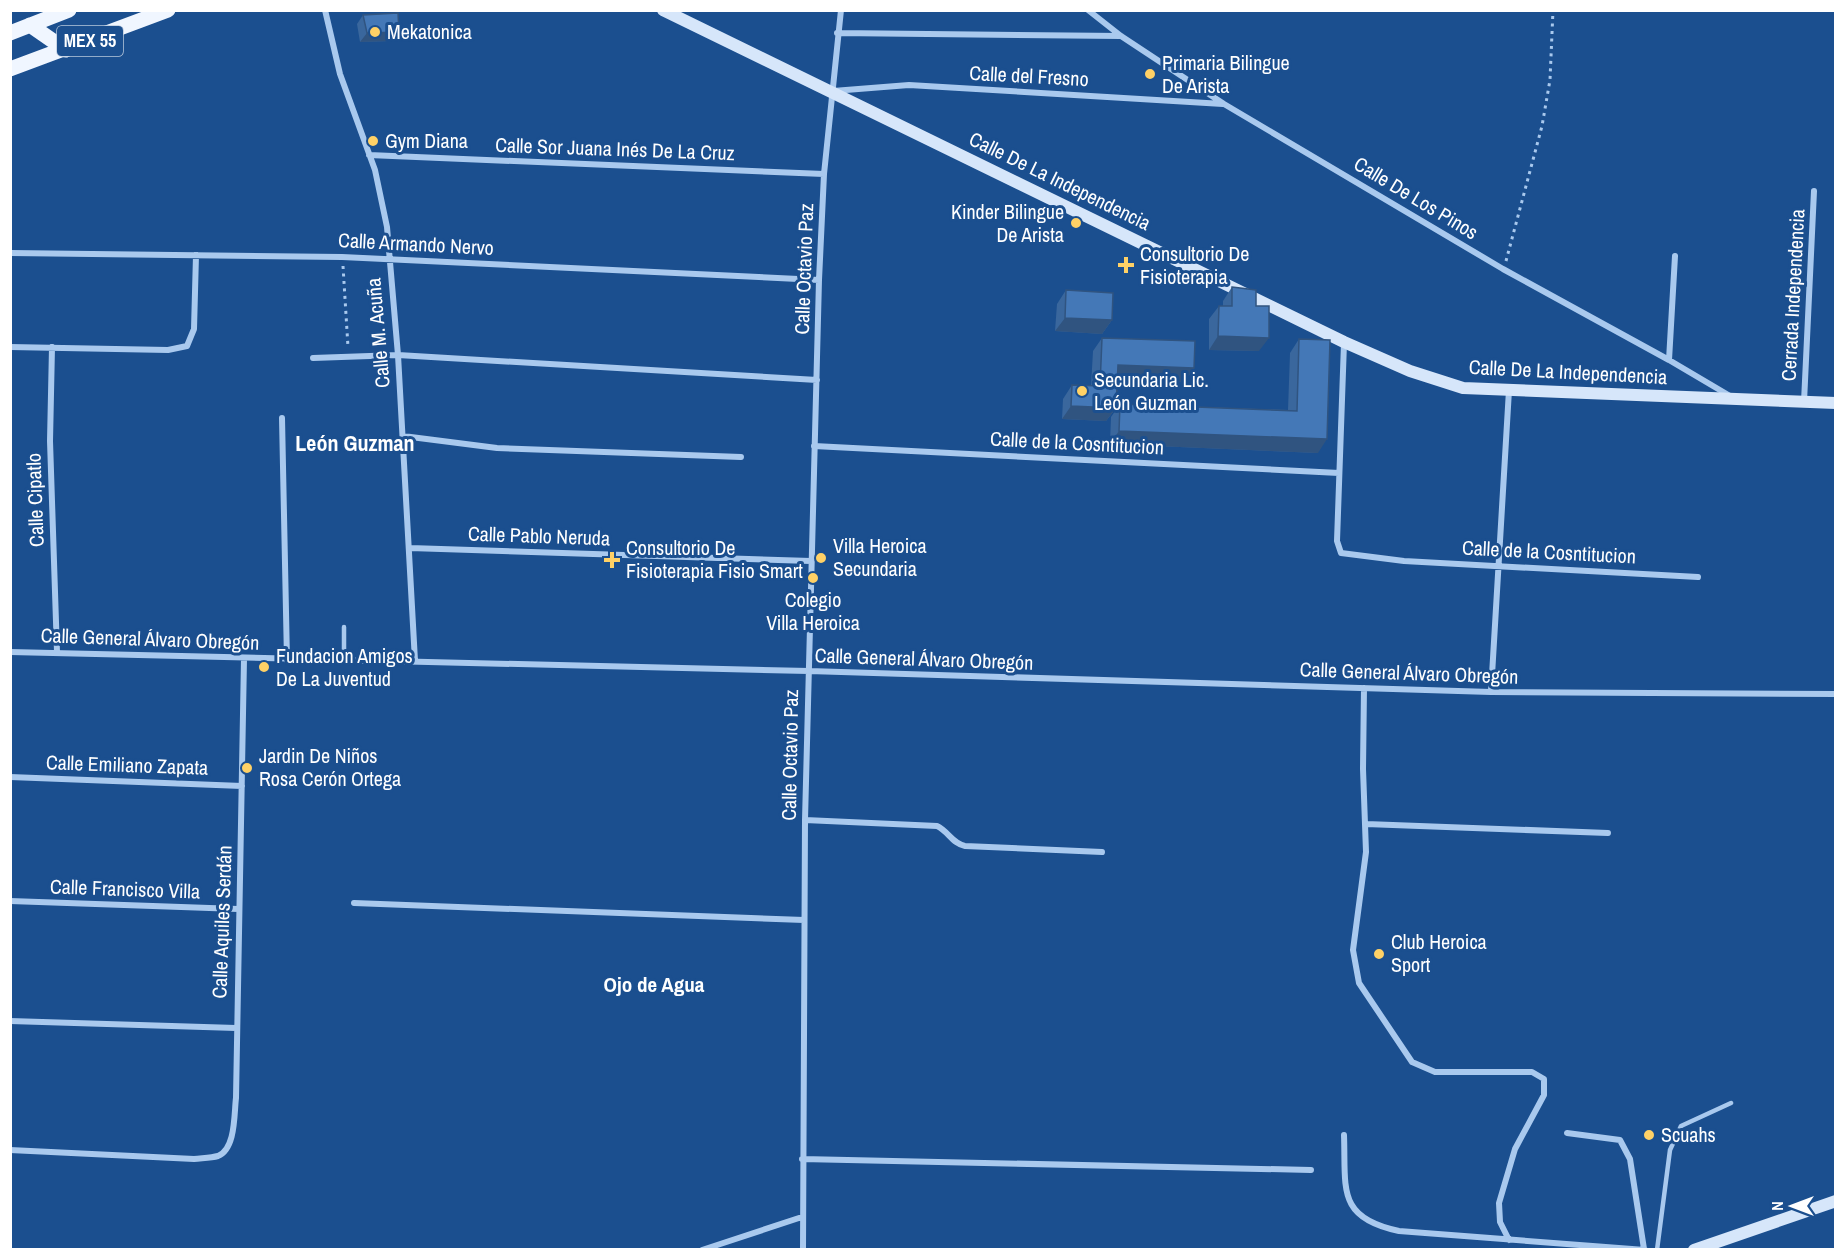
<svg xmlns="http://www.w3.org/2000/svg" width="1846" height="1260" font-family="'Archivo Narrow',sans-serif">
<rect width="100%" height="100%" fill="#1b4f8f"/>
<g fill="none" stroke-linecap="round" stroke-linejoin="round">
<path stroke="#a9c9ee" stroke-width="3" stroke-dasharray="3 4.5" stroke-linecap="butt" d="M1506 261 1542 126 1550 80 1553 10
M343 266 348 347"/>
<path stroke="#a9c9ee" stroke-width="4.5" d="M344 627V659
M1657 1250 1670 1150 1681 1126 1731 1103"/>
<path stroke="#a9c9ee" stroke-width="6" d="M325 10 340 74 375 170 387 227 398 355 415 661
M1088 10 1121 36 1224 104 1503 269 1669 360 1730 396
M837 33 1121 36
M833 91 909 85 1223 104
M369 155 824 174
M10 253 342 257 819 280
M1344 343 1337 541 1341 553 1404 561 1698 577
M10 347 168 350 187 346 194 329 196 255
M52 347 50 441 57 652
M313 358 398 355 817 380
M1669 360 1675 256
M1804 402 1814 191
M282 418 287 660
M403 436 497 448 741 457
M814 446 1339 473
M410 548 811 561
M10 652 809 671 1491 692 1836 694
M1364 688 1363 769 1366 852 1353 950 1359 983 1412 1062 1435 1072H1532L1544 1079V1095L1515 1149 1499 1203 1500 1222 1509 1240
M1491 692 1509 390
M10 777 242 786
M805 820 937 826C948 831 953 844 965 846L1102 852
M1366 824 1608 833
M10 901 238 909
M354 903 804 920
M10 1021 236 1028
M1567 1133 1620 1140 1630 1159 1644 1249
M1344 1135C1346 1188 1336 1218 1399 1231L1645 1250
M10 1150 194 1159C202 1158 211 1158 218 1156 236 1149 234 1113 236 1098L244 659
M802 1159 1311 1170
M702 1250 802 1217
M803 1250 805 820 819 280 824 174 841 10"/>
<path stroke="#d6e6fa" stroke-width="12" d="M663 10 1344 342 1410 371 1463 388 1836 403
M1694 1250 1836 1201"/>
<path stroke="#f0f6ff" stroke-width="15" d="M30 25 66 50
M10 33 69 10
M10 69 168 10"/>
</g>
<path fill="#3a679d" d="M363 15 392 41 360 42 357 24Z
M1232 287 1256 306 1259 351 1209 350V319L1219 306H1223V301Z
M1066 290 1112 320 1102 334 1055 331 1057 304Z
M1102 338 1194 368 1184 382 1117 379 1116 408 1106 421 1062 419 1063 399 1072 385 1091 386 1093 351Z
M1299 339 1318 453 1110 444 1111 417 1120 404 1288 410 1290 353Z"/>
<path fill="#305480" d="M399 32 392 41 360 42 367 33Z
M1065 318 1112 320 1102 334 1055 331Z
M1218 336 1269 338 1259 351 1209 350Z
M1118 365 1194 368 1184 382 1109 379Z
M1071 406 1116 408 1106 421 1062 419Z
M1119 431 1327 439 1318 453 1110 444Z"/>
<path fill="#4478b7" stroke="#305480" stroke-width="1.5" d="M398 13 399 32 367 33 363 15Z
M1232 287 1256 290V306H1269V338L1218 336 1219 306H1232Z
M1066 290 1113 293 1112 320 1065 318Z
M1102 338 1195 341 1194 368 1118 365 1116 408 1071 406 1072 385 1100 386Z
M1299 339 1330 340 1327 439 1119 431 1120 404 1297 411Z"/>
<g fill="#ffd166" stroke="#1b4f8f" stroke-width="2">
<circle cx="375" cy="32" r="6"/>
<circle cx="1150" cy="74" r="6"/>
<circle cx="373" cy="141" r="6"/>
<circle cx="1076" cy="223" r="6"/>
<path d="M1123 256h6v6h6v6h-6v6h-6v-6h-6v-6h6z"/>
<circle cx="1082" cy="391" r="6"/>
<circle cx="821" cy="558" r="6"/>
<path d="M609 551h6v6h6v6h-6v6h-6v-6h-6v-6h6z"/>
<circle cx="813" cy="578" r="6"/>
<circle cx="264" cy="667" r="6"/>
<circle cx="247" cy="768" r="6"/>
<circle cx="1379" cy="954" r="6"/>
<circle cx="1649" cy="1135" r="6"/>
</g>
<g text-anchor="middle" stroke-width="6" stroke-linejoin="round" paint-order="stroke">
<rect fill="#1b4f8f" stroke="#bbcadd" stroke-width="1.5" x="57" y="26" width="66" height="30" rx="4.5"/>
<g font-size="18" font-weight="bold" fill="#fff">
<text x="90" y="47">MEX 55</text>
</g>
<g font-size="20" fill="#fff" stroke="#1b4f8f" text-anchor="start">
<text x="387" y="39">Mekatonica</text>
<text x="1162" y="70">Primaria Bilingue<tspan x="1162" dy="23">De Arista</tspan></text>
<text x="385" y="148">Gym Diana</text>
<text x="1064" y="219" text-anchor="end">Kinder Bilingue<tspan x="1064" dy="23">De Arista</tspan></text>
<text x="1140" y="261">Consultorio De<tspan x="1140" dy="23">Fisioterapia</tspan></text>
<text x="1094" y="387">Secundaria Lic.<tspan x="1094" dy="23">León Guzman</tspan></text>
<text x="833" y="553">Villa Heroica<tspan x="833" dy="23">Secundaria</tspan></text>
<text x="626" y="555">Consultorio De<tspan x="626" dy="23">Fisioterapia Fisio Smart</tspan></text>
<text x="813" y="607" text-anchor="middle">Colegio<tspan x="813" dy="23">Villa Heroica</tspan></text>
<text x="276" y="663">Fundacion Amigos<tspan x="276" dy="23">De La Juventud</tspan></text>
<text x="259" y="763">Jardin De Niños<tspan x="259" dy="23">Rosa Cerón Ortega</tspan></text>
<text x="1391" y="949">Club Heroica<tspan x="1391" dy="23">Sport</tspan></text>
<text x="1661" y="1142">Scuahs</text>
</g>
<g font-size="20" fill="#fff" stroke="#1b4f8f">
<text transform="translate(1029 76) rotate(3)" y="7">Calle del Fresno</text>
<text transform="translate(615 149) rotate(2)" y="7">Calle Sor Juana Inés De La Cruz</text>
<text transform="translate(1060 181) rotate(26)" y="7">Calle De La Independencia</text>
<text transform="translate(1416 198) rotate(31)" y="7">Calle De Los Pinos</text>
<text transform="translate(416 244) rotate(3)" y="7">Calle Armando Nervo</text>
<text transform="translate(804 269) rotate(-88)" y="7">Calle Octavio Paz</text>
<text transform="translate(1793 295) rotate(-87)" y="7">Cerrada Independencia</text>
<text transform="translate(378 333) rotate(-95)" y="7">Calle M. Acuña</text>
<text transform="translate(1568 372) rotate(3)" y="7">Calle De La Independencia</text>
<text transform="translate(1077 443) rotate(3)" y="7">Calle de la Cosntitucion</text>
<text transform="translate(35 500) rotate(-92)" y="7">Calle Cipatlo</text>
<text transform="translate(539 536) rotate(2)" y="7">Calle Pablo Neruda</text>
<text transform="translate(1549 552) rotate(3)" y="7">Calle de la Cosntitucion</text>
<text transform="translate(150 639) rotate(2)" y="7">Calle General Álvaro Obregón</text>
<text transform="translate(924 659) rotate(2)" y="7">Calle General Álvaro Obregón</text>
<text transform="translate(1409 673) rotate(2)" y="7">Calle General Álvaro Obregón</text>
<text transform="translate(790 755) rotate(-89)" y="7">Calle Octavio Paz</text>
<text transform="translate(127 765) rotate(2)" y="7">Calle Emiliano Zapata</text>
<text transform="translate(125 889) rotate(2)" y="7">Calle Francisco Villa</text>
<text transform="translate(222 922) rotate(-88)" y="7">Calle Aquiles Serdán</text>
</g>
<g font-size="21" font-weight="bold" fill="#fff" stroke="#1b4f8f">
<text x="654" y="992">Ojo de Agua</text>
</g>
<g font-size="22" font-weight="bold" fill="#fff" stroke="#1b4f8f">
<text x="355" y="451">León Guzman</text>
</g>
</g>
<rect width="1846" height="1260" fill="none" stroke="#ffffff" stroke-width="24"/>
<g transform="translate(1792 1206) rotate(270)" stroke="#1b4f8f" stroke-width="4.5" paint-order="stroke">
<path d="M0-4.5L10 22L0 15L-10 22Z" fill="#ffffff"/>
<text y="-9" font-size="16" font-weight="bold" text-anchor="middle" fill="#ffffff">N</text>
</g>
</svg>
